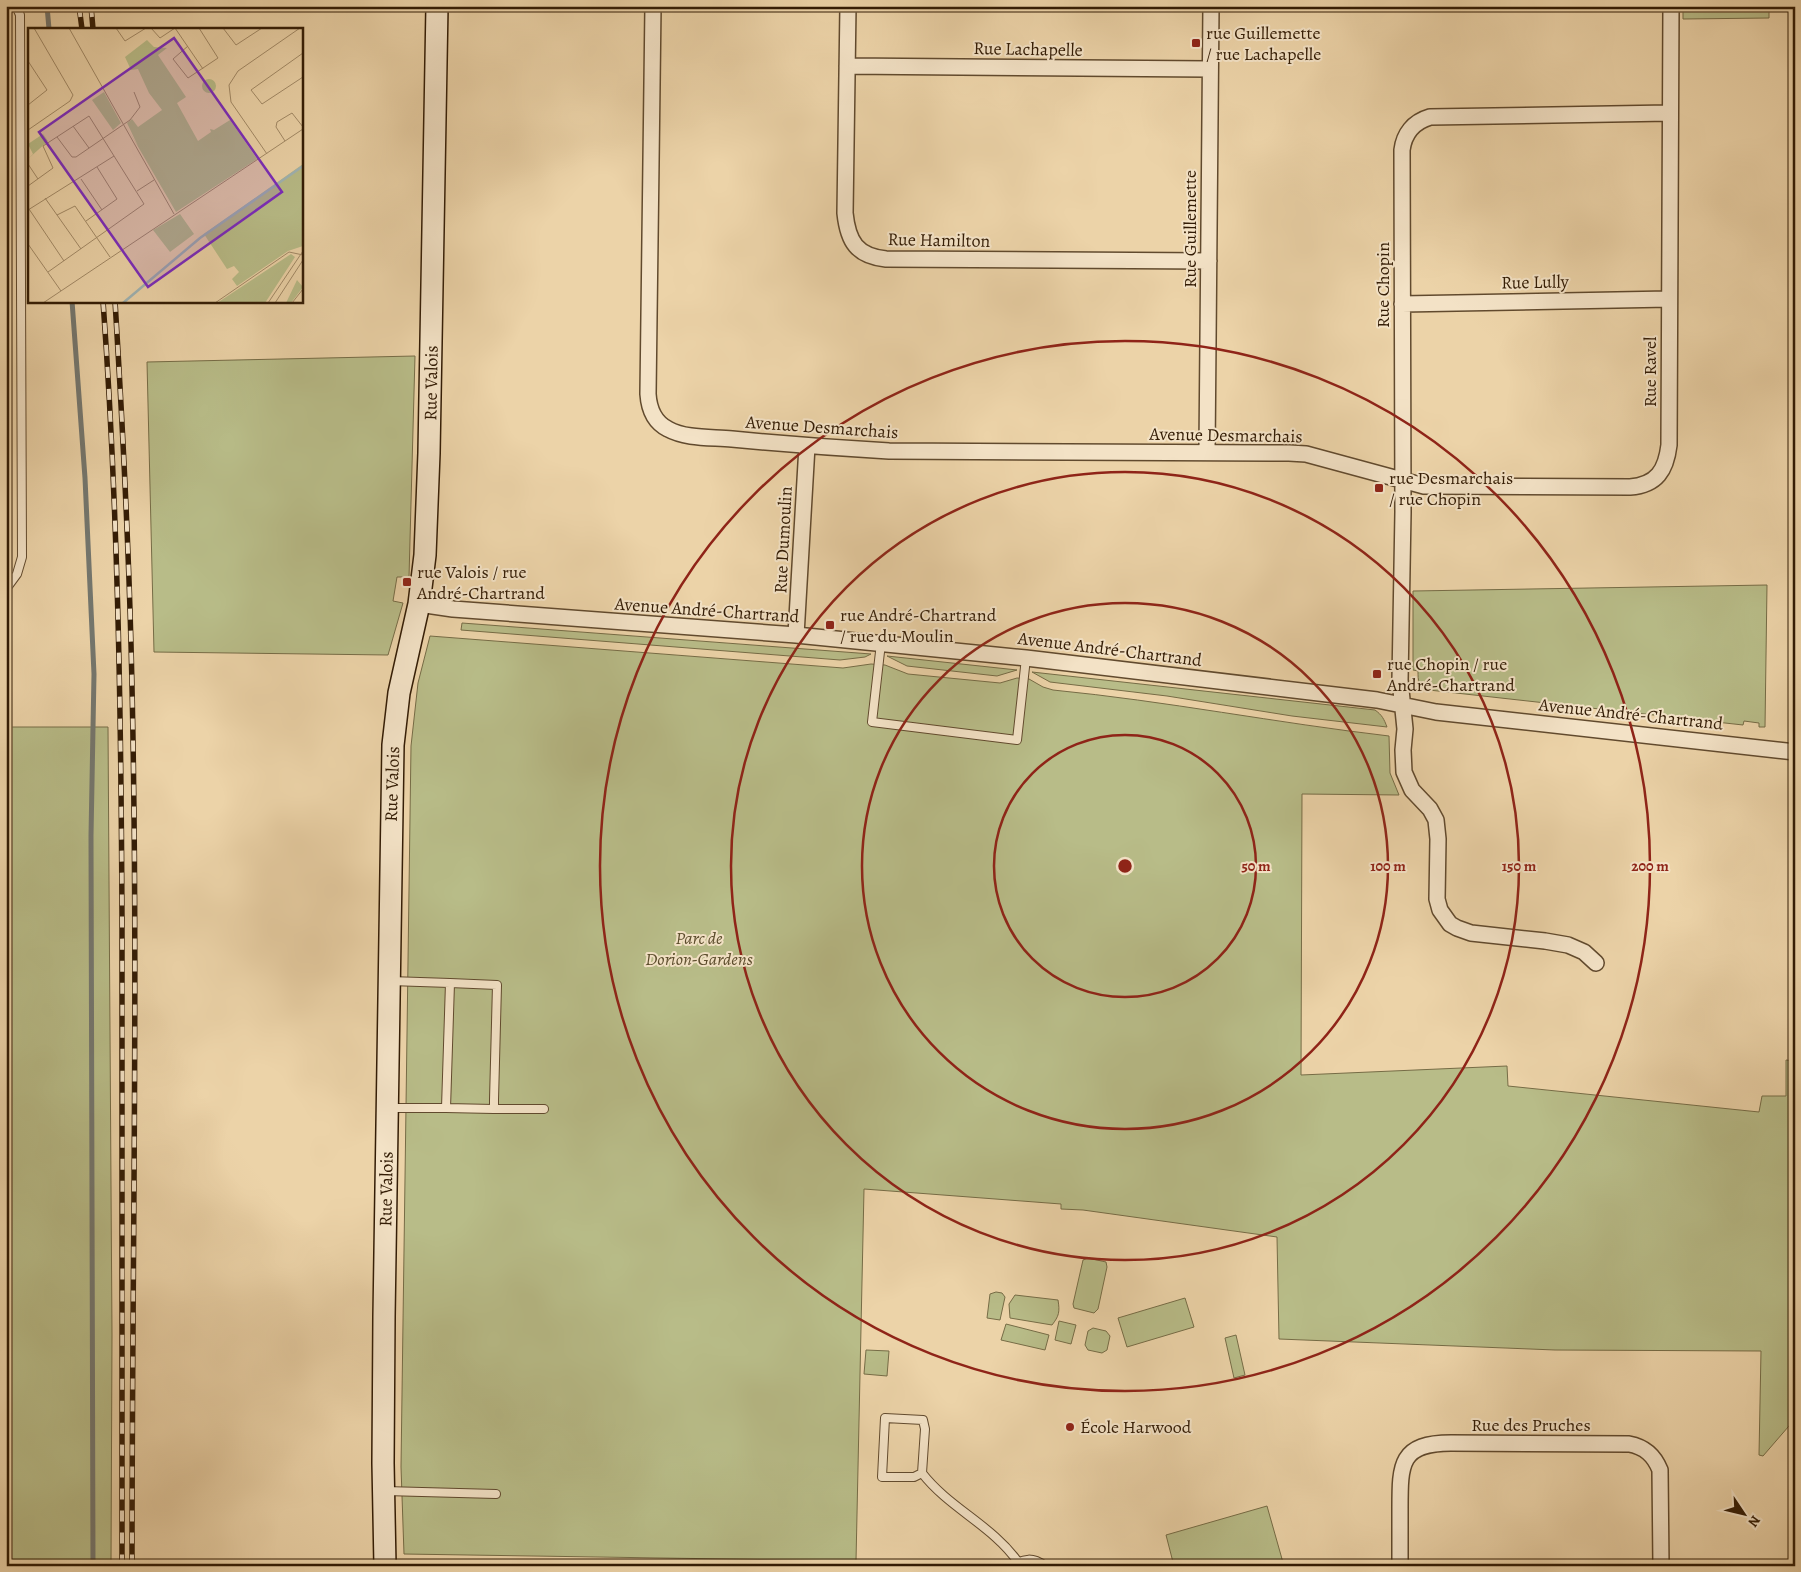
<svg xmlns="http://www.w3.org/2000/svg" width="1801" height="1572" font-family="Alegreya,serif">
<rect width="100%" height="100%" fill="#ecd3a8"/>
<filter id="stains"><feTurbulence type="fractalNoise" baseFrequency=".004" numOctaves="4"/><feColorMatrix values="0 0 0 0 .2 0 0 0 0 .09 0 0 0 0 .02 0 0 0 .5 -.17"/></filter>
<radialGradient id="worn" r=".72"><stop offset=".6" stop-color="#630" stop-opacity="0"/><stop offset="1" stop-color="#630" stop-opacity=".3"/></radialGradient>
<path fill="#b8bc88" stroke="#766c46" d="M1683 6H1769V18L1683 19Z
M415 356 409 577H397L393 601 403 603 388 655 154 652 147 362Z
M1767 585 1765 727H1759V723L1744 721 1743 725 1429 690C1418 688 1418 680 1418 671L1413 670V591Z
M462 623 871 654 865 657 840 660 461 630Z
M430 636 843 668 871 664 885 665 908 674 1000 683 1017 678 1029 679 1043 687 1053 690C1166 701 1277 723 1389 736L1390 773 1399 795 1302 794 1301 1075 1507 1066 1508 1086 1759 1112 1762 1096H1786V1060L1795 1061V1419L1763 1456 1759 1455 1761 1351 1555 1350 1279 1339 1277 1237 1083 1210 1061 1209V1204L864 1189 856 1561 404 1554 401 1467 411 746 418 683Z
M887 656 1017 670 997 676 907 666Z
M1032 672 1375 710C1382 715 1384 719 1387 727L1292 716 1167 696 1050 682Z
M6 727H108L112 1335 111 1566H6Z
M1088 1258 1106 1262 1107 1267 1098 1309 1094 1313 1074 1308 1073 1304 1083 1260Z
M996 1292 1002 1293 1005 1297 1000 1320 987 1318 990 1294Z
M1015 1295 1058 1300C1060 1312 1059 1316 1052 1325L1010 1318 1009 1304Z
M1185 1298 1194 1327 1127 1347 1118 1318Z
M1059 1321 1076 1325 1071 1344 1055 1340Z
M1006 1324 1049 1335 1045 1350 1001 1340Z
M1093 1328 1106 1331 1110 1336 1107 1350 1102 1353 1088 1350 1085 1345 1088 1331Z
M1236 1335 1245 1375 1234 1378 1225 1338Z
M866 1350 889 1351 887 1376 864 1374Z
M1267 1506 1284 1566H1174L1166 1535Z"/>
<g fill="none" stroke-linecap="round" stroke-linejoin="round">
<path stroke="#74776f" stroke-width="5" d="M47 6 49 29
M72 301 85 478 94 674 91 836 93 1566"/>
<defs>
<path id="lane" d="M6 589 17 574 22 557 20 15 16 6
M881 643 872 722 1017 740 1026 658
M389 1108H446L450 983 390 981
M446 1108 494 1109V1100L497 985 450 983
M494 1109H544
M922 1473 914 1477H882L885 1418 923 1420 925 1429 922 1473C949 1508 993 1526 1018 1562
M385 1491 496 1494
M1012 1566C1024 1558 1033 1557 1045 1566"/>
<path id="street" d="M653 6 648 394C649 409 654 422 668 429 686 439 712 437 732 439 784 444 836 448 889 451L1289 453 1306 454 1424 486 1630 487C1657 485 1666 470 1669 445L1671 6
M848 6 845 213C848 242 857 256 886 259L1209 261
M847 66 1209 69
M1402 304 1669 299
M1207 452 1211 6
M419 604 453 609 796 635 1026 658 1377 700 1436 712 1795 752
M796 635 807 446
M1596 963 1584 952 1568 945 1545 941 1471 933 1457 928 1450 924 1440 910 1437 899 1438 839 1436 820 1430 809 1412 790 1404 772 1403 750 1405 729 1400 680 1403 512 1402 150C1404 134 1413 122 1430 117L1669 113
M1400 1566C1400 1546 1400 1527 1400 1508 1400 1464 1400 1443 1451 1443L1629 1444C1645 1447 1654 1455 1660 1470L1661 1566"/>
<path id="secondary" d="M385 1566 383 1463 384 1317 393 745 399 693 419 604 425 555 429 453 437 6"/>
</defs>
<use href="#lane" stroke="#614a2e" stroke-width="10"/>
<use href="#street" stroke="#614a2e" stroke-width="18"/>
<use href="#secondary" stroke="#331c05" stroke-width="24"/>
<use href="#lane" stroke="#f3e2c6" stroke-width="8"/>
<use href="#street" stroke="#f3e2c6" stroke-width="15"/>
<use href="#secondary" stroke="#f3e2c6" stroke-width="21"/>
<defs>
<path id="rail" d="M79 6 82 29
M91 6 93 29
M103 301C118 506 121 712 122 917 123 1134 122 1350 122 1566
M115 301C122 415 128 530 131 644 139 951 132 1259 132 1566"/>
</defs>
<use href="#rail" stroke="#331c05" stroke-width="5.5"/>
<use href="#rail" stroke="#f3e2c6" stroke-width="4" stroke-dasharray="11" stroke-linecap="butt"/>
</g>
<g fill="none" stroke="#8f2418" stroke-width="2.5">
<circle cx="1125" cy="866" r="131"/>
<circle cx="1125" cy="866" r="263"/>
<circle cx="1125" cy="866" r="394"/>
<circle cx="1125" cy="866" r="525"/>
</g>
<g fill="#8f2418" stroke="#f3e2c6" stroke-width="2">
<rect x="1191" y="38" width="10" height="10" rx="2.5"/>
<rect x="1374" y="483" width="10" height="10" rx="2.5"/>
<rect x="402" y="577" width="10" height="10" rx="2.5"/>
<rect x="825" y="620" width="10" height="10" rx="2.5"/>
<rect x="1372" y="669" width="10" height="10" rx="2.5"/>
<circle cx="1070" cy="1427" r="5"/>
</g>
<g text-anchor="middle" stroke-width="4" stroke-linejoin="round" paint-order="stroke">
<g font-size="18" fill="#331c05" stroke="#f3e2c6" text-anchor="start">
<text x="1206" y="39">rue Guillemette<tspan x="1206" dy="21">/ rue Lachapelle</tspan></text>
<text x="1389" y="484">rue Desmarchais<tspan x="1389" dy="21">/ rue Chopin</tspan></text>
<text x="417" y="578">rue Valois / rue<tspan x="417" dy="21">André-Chartrand</tspan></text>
<text x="840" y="621">rue André-Chartrand<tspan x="840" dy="21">/ rue du Moulin</tspan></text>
<text x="1387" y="670">rue Chopin / rue<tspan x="1387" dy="21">André-Chartrand</tspan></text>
<text x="1080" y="1433">École Harwood</text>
</g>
<g font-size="18" fill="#331c05" stroke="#f3e2c6">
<text transform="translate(1028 49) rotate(1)" y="6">Rue Lachapelle</text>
<text transform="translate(1190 229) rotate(-90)" y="6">Rue Guillemette</text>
<text transform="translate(939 240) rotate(1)" y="6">Rue Hamilton</text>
<text transform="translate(1535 282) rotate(-1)" y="6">Rue Lully</text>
<text transform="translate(1383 285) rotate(-90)" y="6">Rue Chopin</text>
<text transform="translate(1650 372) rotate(-90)" y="6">Rue Ravel</text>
<text transform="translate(431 383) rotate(-89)" y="6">Rue Valois</text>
<text transform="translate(822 427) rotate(4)" y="6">Avenue Desmarchais</text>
<text transform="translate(1226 435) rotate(1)" y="6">Avenue Desmarchais</text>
<text transform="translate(783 540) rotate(-87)" y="6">Rue Dumoulin</text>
<text transform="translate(707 610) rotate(4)" y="6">Avenue André-Chartrand</text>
<text transform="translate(1110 649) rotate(7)" y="6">Avenue André-Chartrand</text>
<text transform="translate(1631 714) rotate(6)" y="6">Avenue André-Chartrand</text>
<text transform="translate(392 784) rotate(-88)" y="6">Rue Valois</text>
<text transform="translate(386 1189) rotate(-89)" y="6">Rue Valois</text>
<text x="1531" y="1431">Rue des Pruches</text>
</g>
<g font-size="18" font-style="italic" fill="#5b4c2c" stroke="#f3e2c6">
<text x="699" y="944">Parc de<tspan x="699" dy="21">Dorion-Gardens</tspan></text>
</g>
</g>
<g transform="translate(28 28)">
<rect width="275" height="275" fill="#ecd3a8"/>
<path d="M119 12 126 19 139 20 130 27 158 69 149 75 170 113 183 104 182 101 186 102 202 92 229 131 148 184 98 98 110 118 99 95 104 91 110 99 134 82 121 65 110 41 103 42 97 29ZM174 58a7 7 0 1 1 14 0a7 7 0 1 1-14 0ZM76 64 93 95 85 102 64 72ZM15 106 20 113 0 131 5 126 0 116ZM275 136V218L260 223 209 258 204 251 211 244 206 238 199 241 176 206ZM152 186 166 206 142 224 125 202ZM263 226 267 229 237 275H189ZM269 252 275 259 263 275H258Z" fill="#b8bc88"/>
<path fill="none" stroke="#9fb4b5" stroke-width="2.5" d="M95 275 172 210 275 138"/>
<path fill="none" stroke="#a28a67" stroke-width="1" d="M41 0 146 186M88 0 97 13 118 0M123 0 132 10 147 0M147 0 175 41M195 0 208 17 234 0M160 18 145 31 160 50 190 30 171 0M275 25 223 62 234 76 275 49M0 33 19 62 0 77M45 98 61 120M0 102 42 73 45 67 6 0M29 109 44 129H48L102 92 112 79 106 64M257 113 248 99 249 94 264 85 275 99M239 126 203 74 201 57 210 43 272 0M0 136 10 151M53 151 74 182M0 158 25 140 15 118 61 88 116 176 20 244M109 163 126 152M17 170 53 221M1 181 36 233M0 182 86 128M29 187 47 178 82 229M58 193 89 171 69 139M0 216 33 263M15 275 275 101M187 275 261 224 275 227M240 275 275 223M247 275 275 232M264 275 275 261"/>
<path fill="#7b2cbf" fill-opacity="0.15" stroke="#7b2cbf" stroke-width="2.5" d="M146 10 254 164 120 259 11 104Z"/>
<rect width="275" height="275" fill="none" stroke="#331c05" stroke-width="2.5"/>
</g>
<circle cx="1125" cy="866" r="8" fill="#8f2418" stroke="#f3e2c6" stroke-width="2.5"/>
<g font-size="15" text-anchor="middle" font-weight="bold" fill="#8f2418" stroke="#f3e2c6" stroke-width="4" stroke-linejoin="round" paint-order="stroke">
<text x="1256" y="871">50 m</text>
<text x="1388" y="871">100 m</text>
<text x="1519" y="871">150 m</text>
<text x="1650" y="871">200 m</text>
</g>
<rect width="1801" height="1572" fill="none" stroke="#ecd3a8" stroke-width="25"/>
<rect x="8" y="8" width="1786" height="1557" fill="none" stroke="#331c05" stroke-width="2.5"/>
<rect x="12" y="12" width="1776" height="1547" fill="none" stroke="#331c05"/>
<g transform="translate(1744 1514) rotate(125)" stroke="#f3e2c6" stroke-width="4" paint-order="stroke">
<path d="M0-4L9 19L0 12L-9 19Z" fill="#331c05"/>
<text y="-8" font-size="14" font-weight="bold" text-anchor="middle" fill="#331c05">N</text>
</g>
<rect width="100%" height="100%" filter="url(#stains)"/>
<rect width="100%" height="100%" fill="url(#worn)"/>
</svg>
